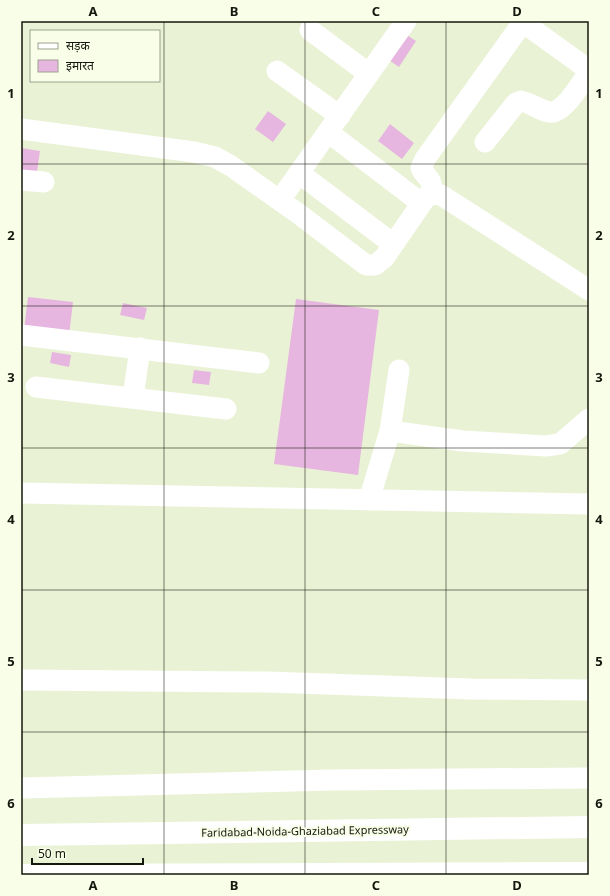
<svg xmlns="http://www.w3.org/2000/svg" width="610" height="896" font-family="'Noto Sans','Noto Sans Devanagari',sans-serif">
<rect width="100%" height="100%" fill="#eaf2d5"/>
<path fill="#e6b6e0" d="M402 32 416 41 399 67 386 58Z
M268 111 286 124 273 142 255 129Z
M390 124 414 143 402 159 378 141Z
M21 148 40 151 37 172 21 170Z
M28 297 73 302 69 335 24 330Z
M296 299 379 310 358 475 274 464Z
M123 303 147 308 144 320 120 315Z
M52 352 71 355 69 367 50 363Z
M194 370 211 372 209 385 192 383Z"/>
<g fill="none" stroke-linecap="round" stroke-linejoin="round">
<path stroke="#fff" stroke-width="21" d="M521 21 589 70
M310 30 369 74
M277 71 340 116
M21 129 194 152 215 157 231 166 299 214 366 265H375L384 258 426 197 433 194 441 195 589 290
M328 132 421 203
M485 142 516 103 521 101C531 103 539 110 549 112 563 115 582 82 589 72
M299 173 393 244
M21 180 44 182
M433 194C431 175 427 180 421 168L425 159 523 22
M280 200 406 21
M21 335 259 363
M36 387 226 409
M133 398 140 348
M390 431 463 441 546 446 560 444 589 419
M21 493 589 504
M369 500 390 431 399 370
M21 680 267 682 471 689 589 690
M21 788 332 780 589 778"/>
<path stroke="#fff" stroke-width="22" d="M21 835 589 827
M21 875 589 873"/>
</g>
<path fill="none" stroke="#14170d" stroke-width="1" stroke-opacity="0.55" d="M164 21V875M305 21V875M446 21V875M21 164H589M21 306H589M21 448H589M21 590H589M21 732H589"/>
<g text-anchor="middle" stroke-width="4" stroke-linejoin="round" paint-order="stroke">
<g font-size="11" fill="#14170d" stroke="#f8fee7">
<text transform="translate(305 831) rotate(-1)" y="4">Faridabad-Noida-Ghaziabad Expressway</text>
</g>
</g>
<rect width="610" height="896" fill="none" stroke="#f8fee7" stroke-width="44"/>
<rect x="30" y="30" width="130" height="52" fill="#f8fee7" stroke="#9da290"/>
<rect x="38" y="43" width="20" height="6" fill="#ffffff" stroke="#9da290"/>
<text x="66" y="50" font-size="12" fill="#14170d">सड़क</text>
<rect x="38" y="60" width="20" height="12" fill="#e6b6e0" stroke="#9da290"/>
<text x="66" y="70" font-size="12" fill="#14170d">इमारत</text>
<path d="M32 858v6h111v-6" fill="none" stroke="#14170d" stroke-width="2"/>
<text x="38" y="858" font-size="12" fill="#14170d" stroke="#f8fee7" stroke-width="3" paint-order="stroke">50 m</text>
<rect x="22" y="22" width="566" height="852" fill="none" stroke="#14170d" stroke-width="1.5"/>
<g font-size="13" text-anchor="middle" font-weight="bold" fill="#14170d">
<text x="93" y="16">A</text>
<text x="234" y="16">B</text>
<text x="376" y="16">C</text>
<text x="517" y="16">D</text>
<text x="11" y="98">1</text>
<text x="599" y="98">1</text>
<text x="11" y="240">2</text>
<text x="599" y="240">2</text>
<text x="11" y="382">3</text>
<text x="599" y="382">3</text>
<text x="11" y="524">4</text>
<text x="599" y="524">4</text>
<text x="11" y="666">5</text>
<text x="599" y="666">5</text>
<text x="11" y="808">6</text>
<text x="599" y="808">6</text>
<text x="93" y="890">A</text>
<text x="234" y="890">B</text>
<text x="376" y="890">C</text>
<text x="517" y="890">D</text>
</g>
</svg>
